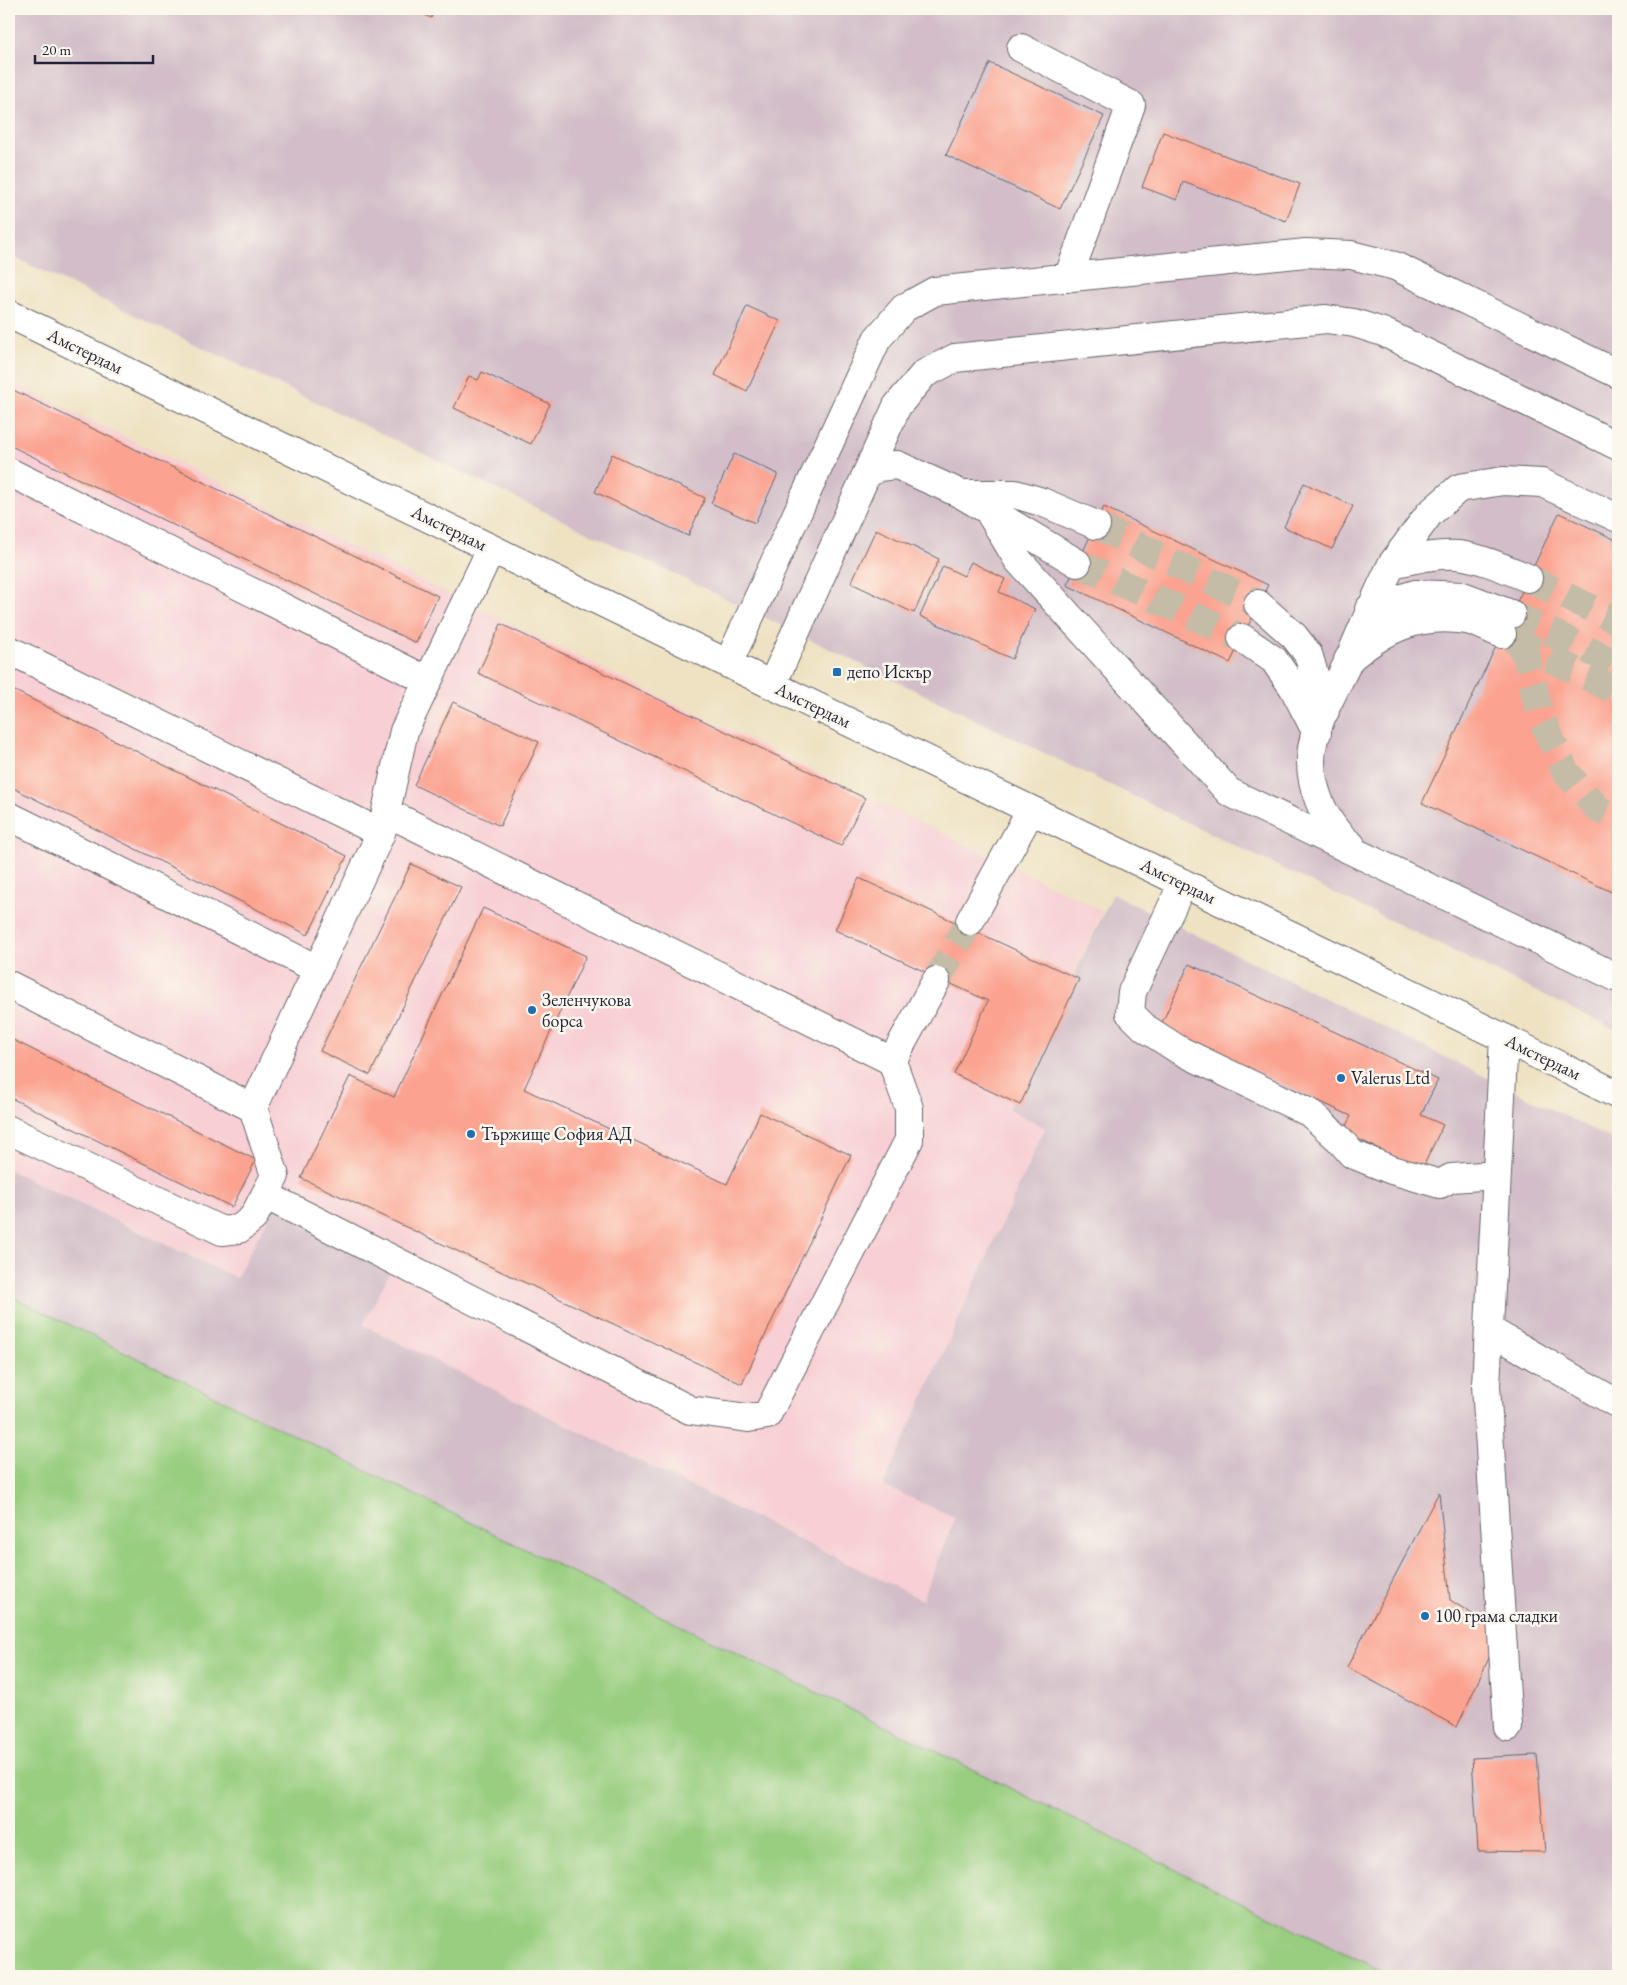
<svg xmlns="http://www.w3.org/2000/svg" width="1627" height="1985" font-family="'EB Garamond',serif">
<rect width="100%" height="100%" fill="#fbf7ec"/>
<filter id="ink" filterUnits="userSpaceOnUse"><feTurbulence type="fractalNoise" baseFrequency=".02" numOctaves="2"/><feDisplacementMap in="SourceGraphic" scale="10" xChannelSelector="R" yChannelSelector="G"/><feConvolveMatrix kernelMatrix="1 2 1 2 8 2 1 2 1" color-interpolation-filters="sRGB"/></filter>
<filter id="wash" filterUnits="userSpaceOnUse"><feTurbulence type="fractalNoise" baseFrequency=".0096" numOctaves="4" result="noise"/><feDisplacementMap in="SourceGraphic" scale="20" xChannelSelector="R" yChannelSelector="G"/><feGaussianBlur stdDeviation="1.12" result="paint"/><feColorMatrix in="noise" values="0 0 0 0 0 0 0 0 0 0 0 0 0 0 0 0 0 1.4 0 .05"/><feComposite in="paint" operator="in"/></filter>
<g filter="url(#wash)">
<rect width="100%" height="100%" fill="#eee2c2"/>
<path fill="#f7cfd4" d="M9 381 1103 911 1009 1108 1045 1128 883 1486 955 1517 922 1600 363 1325 274 1207 236 1278 9 1170Z"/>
<path fill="#d2bdc8" d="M9 9H1618V1031L712 592 9 255Z
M1113 894 1618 1142V1976H9V1170L236 1278 274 1207 392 1268 363 1325 922 1600 955 1517 883 1486 1045 1128 1009 1109Z"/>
<path fill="#99ce80" stroke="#5e785e" d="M9 1295 1392 1976H9Z"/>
<g id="blocks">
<path fill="#fba390" d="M413 9H436L431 18Z
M990 63 1104 116 1060 209 946 155Z
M1163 132 1300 184 1286 221 1183 182 1177 200 1142 187Z
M747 306 780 321 747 391 715 375Z
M482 372 550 404 531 444 454 408 469 376 478 380Z
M9 388 438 596 416 643 9 445Z
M612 454 705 498 688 536 595 492Z
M734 454 778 474 755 523 711 503Z
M1304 483 1353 506 1332 549 1284 527Z
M1104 507 1268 585 1230 663 1067 585Z
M1559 513 1618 541V895L1422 803Z
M876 529 939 559 914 613 851 583Z
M971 562 1005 579 999 592 1035 609 1012 659 920 616 943 566 964 576Z
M501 624 865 798 841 846 478 673Z
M9 688 347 856 308 935 9 786Z
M453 702 539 742 500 826 414 785Z
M411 864 461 887 370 1075 320 1051Z
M859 878 1079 979 1020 1105 954 1074 988 1001 835 930Z
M483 908 586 956 524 1089 727 1184 760 1113 851 1155 742 1384 301 1178 350 1076 394 1097Z
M1189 964 1438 1080 1421 1115 1443 1125 1422 1169 1343 1132 1351 1116 1160 1027Z
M9 1038 256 1160 232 1207 9 1097Z
M1439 1492 1450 1600 1501 1632 1457 1727 1347 1667Z
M1537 1755 1545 1852 1478 1851 1472 1758Z"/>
</g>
</g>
<g filter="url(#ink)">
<use href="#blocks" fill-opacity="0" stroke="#69656a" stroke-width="1"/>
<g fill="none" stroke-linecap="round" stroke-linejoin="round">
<path stroke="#c5bca7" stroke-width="28" stroke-dasharray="28 14" stroke-linecap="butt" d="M1096 525 1258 604
M1077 563 1242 638
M1528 578 1618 621
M1511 614 1618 664
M1512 639 1618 692
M1519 643 1527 658 1540 715 1565 771 1598 809 1618 818
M936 981 970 921"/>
<defs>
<path id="minor" d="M1021 48 1131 105 1068 278
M9 314 772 685 1504 1038 1618 1095
M9 472 282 607 428 681
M866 475 878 467 897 465 961 494 988 510 1018 560 1229 792 1618 978
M962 494H1015L1042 502 1096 525
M992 512 1077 563
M1392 564 1429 514 1459 488 1503 481 1542 483 1618 518
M1258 604 1294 636 1308 654 1325 711
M1369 609 1415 594 1463 596 1511 614
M1242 638 1274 660 1293 687 1317 733
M9 650 381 833
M1348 660C1384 630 1417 612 1466 620 1478 622 1491 630 1502 634
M728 664 877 339 904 308 935 291 1306 253 1351 255 1395 266 1618 374
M772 685 897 406 924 374 955 358 1326 319 1354 323 1383 332 1618 446
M386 812 892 1061
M9 816 317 969
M1351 845C1323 824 1305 778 1313 743 1319 715 1336 688 1348 662 1362 629 1376 596 1392 564 1412 560 1436 553 1458 555 1482 558 1506 569 1528 578
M1183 883 1132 992 1130 1013 1145 1028 1179 1050 1310 1113 1339 1139 1352 1154 1392 1170 1440 1184 1451 1178 1497 1175
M970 921 1031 810
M9 985 253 1108 381 833 404 731 491 549
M1504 1038 1486 1385 1508 1727
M9 1130 222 1231 239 1229 253 1218 275 1176 253 1108
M265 1195 690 1410 748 1418 767 1415 909 1140V1108L892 1061 936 981
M1489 1330 1618 1404"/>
</defs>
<use href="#minor" stroke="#69656a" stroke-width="30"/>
<use href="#minor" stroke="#fff" stroke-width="28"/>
</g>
</g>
<g fill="#1f6fb2" stroke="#fbf7ec" stroke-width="2">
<rect x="832" y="667" width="10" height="10" rx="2.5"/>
<circle cx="532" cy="1010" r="5"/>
<circle cx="1341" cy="1078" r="5"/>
<circle cx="471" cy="1134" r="5"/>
<circle cx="1425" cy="1616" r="5"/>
</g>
<g text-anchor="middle" stroke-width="5" stroke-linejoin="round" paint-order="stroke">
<g font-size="18" fill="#22223b" stroke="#fbf7ec">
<text transform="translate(85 351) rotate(26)" y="6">Амстердам</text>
<text transform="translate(449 528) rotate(26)" y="6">Амстердам</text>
<text transform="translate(813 705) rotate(26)" y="6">Амстердам</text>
<text transform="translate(1178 881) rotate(26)" y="6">Амстердам</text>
<text transform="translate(1543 1057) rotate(26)" y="6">Амстердам</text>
</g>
<g font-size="18" fill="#22223b" stroke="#fbf7ec" text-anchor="start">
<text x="847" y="678">депо Искър</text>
<text x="542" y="1006">Зеленчукова<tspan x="542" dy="21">борса</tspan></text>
<text x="1351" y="1084">Valerus Ltd</text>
<text x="481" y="1140">Тържище София АД</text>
<text x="1435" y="1622">100 грама сладки</text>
</g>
</g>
<rect width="1627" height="1985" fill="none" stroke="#fbf7ec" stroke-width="30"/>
<path d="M35 55v8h118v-8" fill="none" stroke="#22223b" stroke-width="2.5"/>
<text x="42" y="55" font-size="15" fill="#22223b" stroke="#fbf7ec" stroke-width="4" paint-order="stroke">20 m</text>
</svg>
